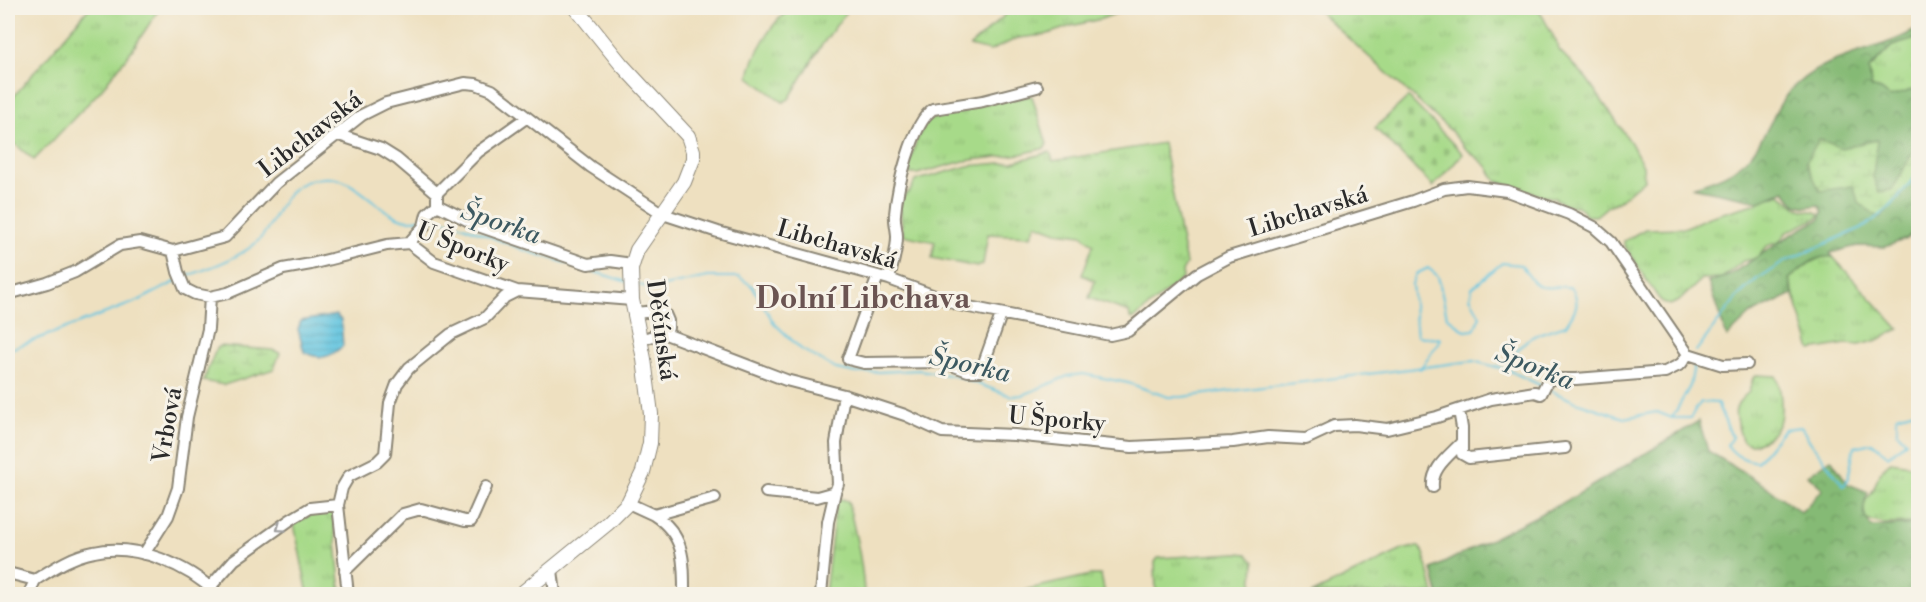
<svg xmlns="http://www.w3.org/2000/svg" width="1926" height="602" font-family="'Libre Bodoni',serif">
<defs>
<pattern id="grass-tufts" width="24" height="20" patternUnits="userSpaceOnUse" patternTransform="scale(1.5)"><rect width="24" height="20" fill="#a7da89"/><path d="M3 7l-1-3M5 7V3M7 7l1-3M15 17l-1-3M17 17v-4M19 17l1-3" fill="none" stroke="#90bb76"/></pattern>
<pattern id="forest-crowns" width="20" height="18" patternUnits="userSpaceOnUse" patternTransform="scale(1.5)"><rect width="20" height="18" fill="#85ba75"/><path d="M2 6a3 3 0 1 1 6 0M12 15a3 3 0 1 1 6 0" fill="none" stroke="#6d9760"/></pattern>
<pattern id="wetland-marsh" width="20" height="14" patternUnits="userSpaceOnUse" patternTransform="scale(1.5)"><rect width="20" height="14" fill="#a7da89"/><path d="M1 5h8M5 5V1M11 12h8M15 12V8" fill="none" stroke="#90bb76"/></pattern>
<pattern id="cemetery-stones" width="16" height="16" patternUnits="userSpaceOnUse" patternTransform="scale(1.5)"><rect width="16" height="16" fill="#a7da89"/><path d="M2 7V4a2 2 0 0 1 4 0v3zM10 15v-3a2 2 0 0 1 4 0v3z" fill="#90bb76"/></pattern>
<pattern id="water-rules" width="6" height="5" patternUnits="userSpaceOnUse" patternTransform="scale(1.5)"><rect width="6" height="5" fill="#62c5e0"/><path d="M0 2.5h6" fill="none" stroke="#55a9c0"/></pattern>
</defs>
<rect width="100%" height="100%" fill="#f7f3e8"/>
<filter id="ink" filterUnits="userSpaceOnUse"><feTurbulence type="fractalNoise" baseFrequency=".0167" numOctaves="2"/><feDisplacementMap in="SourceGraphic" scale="12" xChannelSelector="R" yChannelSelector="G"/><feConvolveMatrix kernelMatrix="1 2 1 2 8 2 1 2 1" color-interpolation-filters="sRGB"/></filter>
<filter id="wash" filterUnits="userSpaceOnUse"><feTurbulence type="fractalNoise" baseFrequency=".008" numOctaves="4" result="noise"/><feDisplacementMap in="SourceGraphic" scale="24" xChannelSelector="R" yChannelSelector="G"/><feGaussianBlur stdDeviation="1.35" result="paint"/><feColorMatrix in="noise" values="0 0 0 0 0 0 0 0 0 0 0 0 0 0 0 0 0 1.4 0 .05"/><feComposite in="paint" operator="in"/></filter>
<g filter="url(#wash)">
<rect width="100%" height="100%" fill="#eee0c0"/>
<path fill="url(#grass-tufts)" stroke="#69825a" stroke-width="1.5" d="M89 8H160L130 53 100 91 34 160 8 138V103Z
M794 8H849L819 49 789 99 783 102 749 77C752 56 774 16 794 8Z
M1011 8H1130L1101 19 1071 26 1045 35 1018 38 990 51 970 46 1005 15Z
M1315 8H1538L1557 43 1559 50 1587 79 1631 143 1643 166 1644 180 1619 201 1608 206 1596 216H1586L1582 209 1578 206H1568L1554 198 1536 194 1496 181 1487 166 1464 147 1451 131Z
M1918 38V88L1890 97 1881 90 1871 87 1869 69 1892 46Z
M1027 96H1032L1047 144 1045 148 1021 154 964 161 917 174H911L908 171C912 156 916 135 927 123 939 109 1006 100 1027 96Z
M1163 143 1186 264 1182 272 1183 278 1134 319 1130 318 1129 312 1089 298 1095 281 1082 275 1093 245 1082 235 1057 232 1036 224 1031 236 988 234 983 264 977 267 932 258 935 242 903 235 900 206 902 197 910 191 915 181 918 180 968 166 1013 162 1050 152 1053 161Z
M1780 194C1787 198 1793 206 1800 209 1808 212 1812 209 1820 214L1819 217 1787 232 1778 243C1767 244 1763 248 1758 258L1743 261 1722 278 1702 279 1679 301 1670 305 1663 303 1657 296 1624 245V241L1645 229 1684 228 1709 217 1754 204Z
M1829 254 1833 257 1899 329 1878 340 1859 345 1846 344 1811 350 1789 279 1811 262Z
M1756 375 1776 376C1781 386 1783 411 1779 423 1774 436 1754 451 1742 440 1736 418 1728 408 1749 392L1753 378Z
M1891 462 1916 466 1918 463V523L1884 524 1866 520C1865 516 1862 510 1863 506 1864 500 1868 498 1871 494 1879 481 1875 472 1891 462Z
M842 499 848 501C855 532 863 563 864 594H825L836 501Z
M333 511 341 594H308L294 524 315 512Z
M1414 547H1419L1424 553 1434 594H1311L1402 550Z
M1237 553 1247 554 1254 562 1252 594H1156L1155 562 1158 558Z
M1091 575H1101L1105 594H1021L1022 592 1029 589Z"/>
<path fill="url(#forest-crowns)" stroke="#587250" stroke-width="1.5" d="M1918 29V38L1892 46 1869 69 1871 87 1881 90 1890 97 1918 88V229L1906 239 1885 247 1857 246 1830 253 1833 257C1814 255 1803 268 1789 279L1793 294 1751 314 1727 337 1708 282 1728 276 1792 234 1820 219 1823 212 1819 205 1806 207 1795 204 1785 191 1759 201 1691 187C1738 173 1749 164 1772 120 1778 107 1786 92 1798 83 1825 59 1857 54 1889 42 1899 39 1909 33 1918 29Z
M1699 421 1708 451 1767 487 1801 512 1823 489 1808 475 1831 459 1848 484 1868 492C1863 506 1861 515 1872 527L1918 524V594H1438L1432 569 1572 498Z"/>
<path fill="url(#wetland-marsh)" stroke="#69825a" stroke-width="1.5" d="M1819 139 1841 148 1877 140 1873 177 1879 193 1893 189 1918 143V177L1910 183 1880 218 1859 203 1853 186 1820 191 1806 162Z
M219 346 272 350 280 353 274 369 224 385 203 381 215 352Z"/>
<path fill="url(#cemetery-stones)" stroke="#69825a" stroke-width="1.5" d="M1408 97 1463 154 1433 187 1375 128Z"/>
<path fill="url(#water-rules)" stroke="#467886" stroke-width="1.5" d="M336 315 341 320 343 346C328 359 322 360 304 352L298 329 301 321Z"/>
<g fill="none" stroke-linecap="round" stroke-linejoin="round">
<path stroke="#62c5e0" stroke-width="2" d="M430 219 453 222 524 250 627 282
M184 277C207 269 231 261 251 247 282 224 275 182 323 178 356 175 375 211 403 219 409 221 415 220 421 219
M638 285 654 288 708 277H739L752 286 774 323 801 349 836 369 857 373 920 370 959 377 1011 396 1023 395 1068 376 1083 374 1128 383 1168 397H1182L1473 361 1508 370 1542 386
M8 350 138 301 177 281
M1696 351 1737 297 1757 279 1786 261 1866 226 1891 206 1918 173
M1420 369 1441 339 1417 336 1412 284 1416 274 1428 268 1438 276 1447 317 1465 331 1474 330 1480 316 1470 297 1472 288 1502 263 1521 265C1526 271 1531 281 1537 285 1546 291 1562 284 1572 288 1581 305 1575 310 1566 325 1535 335 1520 335 1508 370
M1547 389 1576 402 1624 418 1657 412 1672 418H1690L1701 402 1717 403 1732 437 1727 445C1736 457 1743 459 1757 462L1784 429 1801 427 1811 443 1844 486 1848 479 1854 447 1872 443 1889 456 1906 441 1897 432V416L1918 410
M1672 418 1690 386 1695 360"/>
</g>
</g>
<g filter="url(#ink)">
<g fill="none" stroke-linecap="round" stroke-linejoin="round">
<defs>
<path id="minor" d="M336 134 381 149 397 159 437 193V205L481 227 588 264 610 261 632 264
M437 193 478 152 526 118
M409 243 424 226 427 214 437 205
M173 251 178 272 185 289 195 294 210 297 228 293 283 269 311 264 387 245 409 243 434 262 517 291 632 300
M878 276 848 359 864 363 943 362 968 371H981L1001 315
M889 279C892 265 897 251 897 237 897 229 894 221 895 214 897 189 912 123 933 109L983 101 1037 87
M8 294 47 283 75 272 120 245 140 242 173 251 225 237 276 183 362 115 386 103 465 83 476 84 492 90 591 167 663 214 718 232 889 279 959 305 1110 335 1128 331 1197 274 1229 257 1413 201 1444 189 1467 186 1507 191 1569 214 1594 227 1611 242 1688 354
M634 313 657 311 665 314 668 321V328L663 333 640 340
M663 333 786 380 844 395 905 415 942 432 1014 435 1132 447 1233 442 1268 437 1306 439 1334 426 1355 425 1387 429 1437 417 1491 399 1535 392 1541 394 1548 380 1552 379H1576L1665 372 1681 364 1688 354
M1688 354 1723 365 1747 364
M1459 410 1462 428V454L1469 458 1565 448
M1433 487C1431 468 1449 456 1461 443
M766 492 817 497 835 492 838 484 836 443 844 395
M628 503 654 515 715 498
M338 505 348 594
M654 515C685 535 684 561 684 594
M144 554 168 516 178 488 187 417 208 329 210 297
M552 570 555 594
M345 571 403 514 421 509 465 521H471L486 487
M8 573 35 580C54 568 72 556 94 552 136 543 188 565 217 594
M29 594 35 580
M204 594 234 560 290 520 310 508 338 505 342 488 349 476 377 462 385 454 390 403 397 384 409 368 451 334 485 318 505 297 517 291
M821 594 828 522 835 492"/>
<path id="major" d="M521 594 608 523 628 503 643 472 650 443 651 414 644 359 632 300 631 269 637 250 684 182 693 159V151L688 136 621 64 576 8"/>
</defs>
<use href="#minor" stroke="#8c8676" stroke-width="14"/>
<use href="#major" stroke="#8c8676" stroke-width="16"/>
<use href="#minor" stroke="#fff" stroke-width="10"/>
<use href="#major" stroke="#fff" stroke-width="14"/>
</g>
<defs><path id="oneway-chevron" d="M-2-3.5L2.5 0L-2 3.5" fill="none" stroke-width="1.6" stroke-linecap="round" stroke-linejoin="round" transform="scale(1.5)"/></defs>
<use stroke="#a0a0a0" href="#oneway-chevron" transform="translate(280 528) rotate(145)"/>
</g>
<g text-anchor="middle" stroke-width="6" stroke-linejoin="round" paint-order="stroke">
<g font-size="24" fill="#2b2b2b" stroke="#f7f3e8">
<text transform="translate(310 134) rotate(-38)" y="8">Libchavská</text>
<text transform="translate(1308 211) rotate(-17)" y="8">Libchavská</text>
<text transform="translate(837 244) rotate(16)" y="8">Libchavská</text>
<text transform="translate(463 247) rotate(22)" y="8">U Šporky</text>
<text transform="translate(662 330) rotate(82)" y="8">Děčínská</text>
<text transform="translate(1057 419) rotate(5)" y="8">U Šporky</text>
<text transform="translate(167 425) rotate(-80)" y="8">Vrbová</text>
</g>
<g font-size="26" font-style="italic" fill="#3c5961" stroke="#f7f3e8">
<text transform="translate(501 222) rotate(19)" y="9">Šporka</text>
<text transform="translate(970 364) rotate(13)" y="9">Šporka</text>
<text transform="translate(1535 366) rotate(22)" y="9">Šporka</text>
</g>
<g font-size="30" font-weight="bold" fill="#6a5452" stroke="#f7f3e8">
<text x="863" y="308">Dolní Libchava</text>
</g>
</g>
<rect width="1926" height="602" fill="none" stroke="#f7f3e8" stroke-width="30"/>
</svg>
